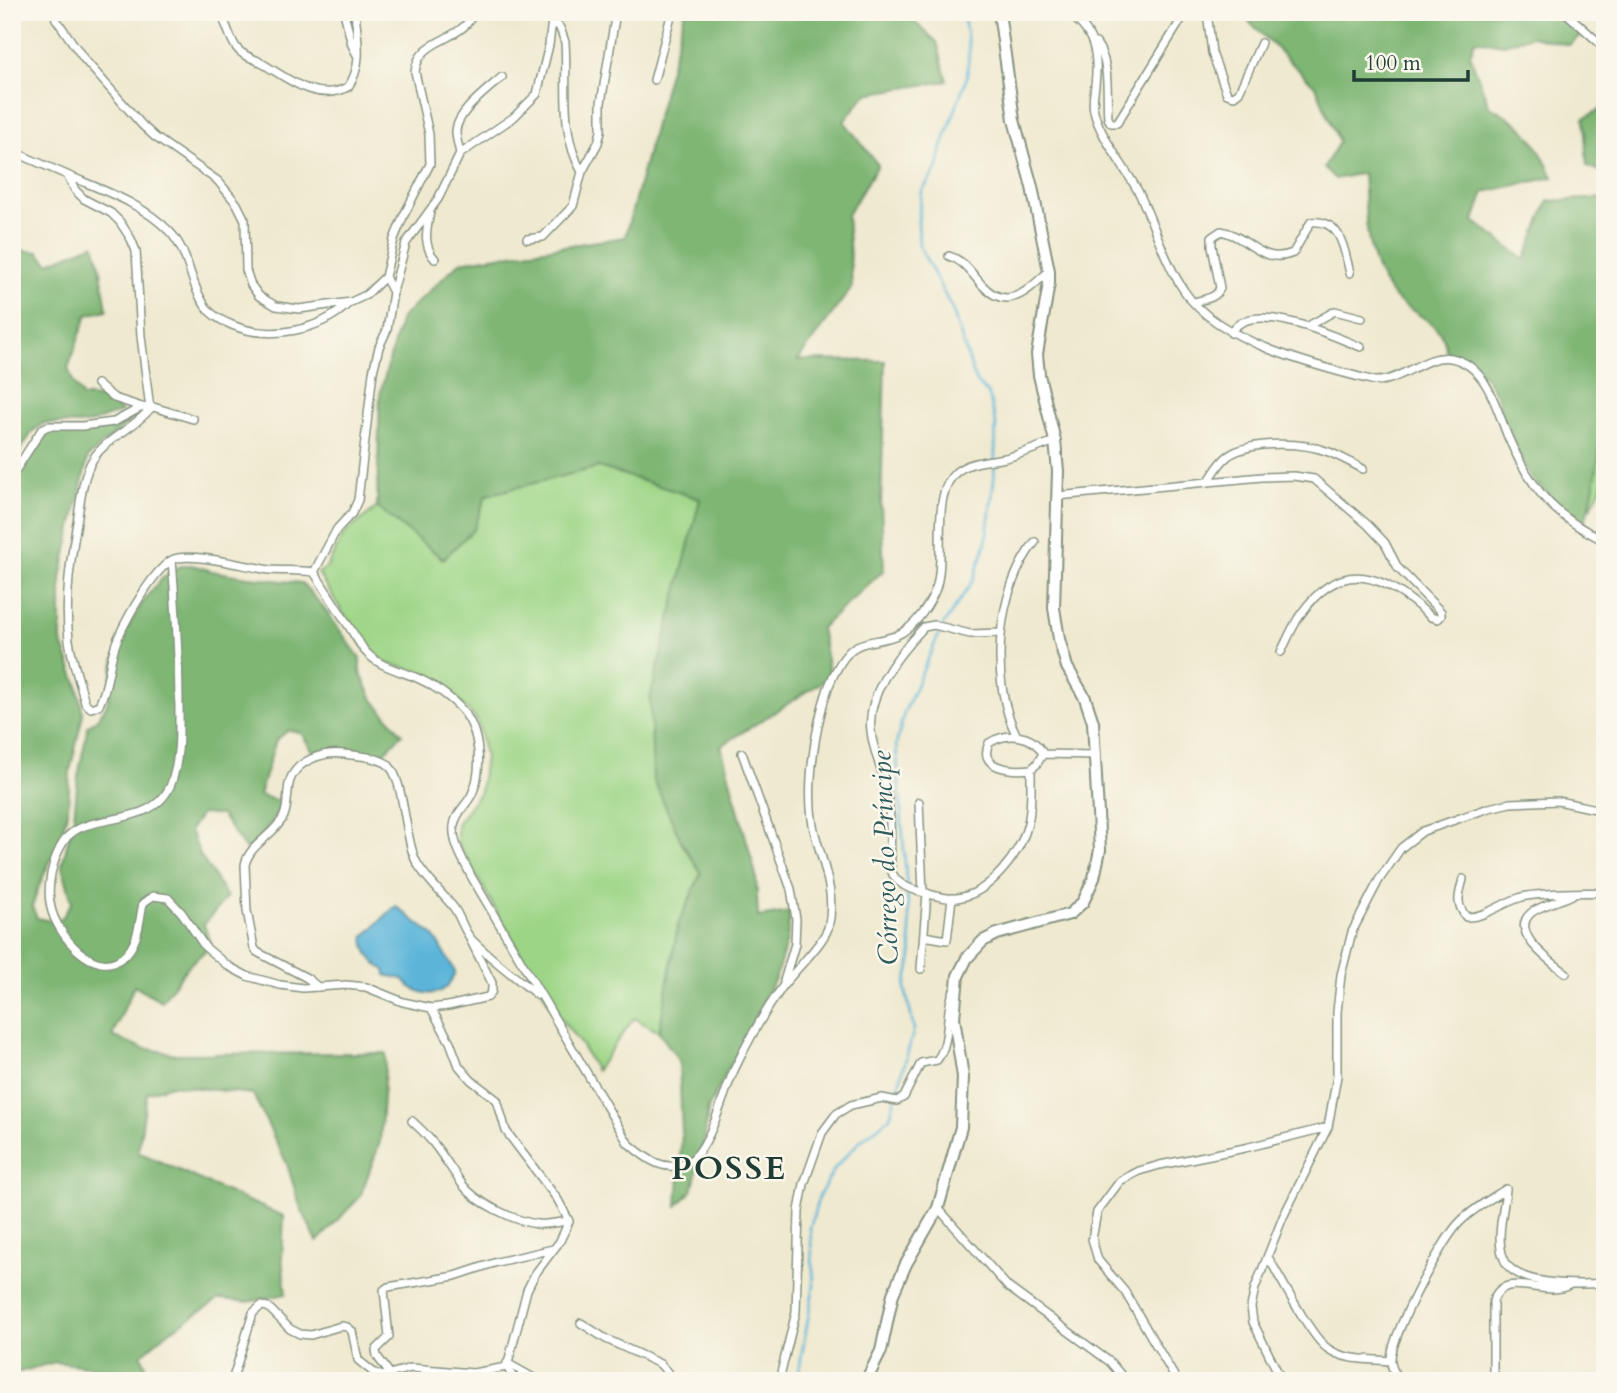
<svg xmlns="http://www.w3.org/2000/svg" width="1617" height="1393" font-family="Cardo,serif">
<rect width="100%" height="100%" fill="#fbf7ec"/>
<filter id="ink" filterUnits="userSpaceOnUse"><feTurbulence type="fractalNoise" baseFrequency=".0143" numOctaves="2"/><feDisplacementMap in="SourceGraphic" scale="14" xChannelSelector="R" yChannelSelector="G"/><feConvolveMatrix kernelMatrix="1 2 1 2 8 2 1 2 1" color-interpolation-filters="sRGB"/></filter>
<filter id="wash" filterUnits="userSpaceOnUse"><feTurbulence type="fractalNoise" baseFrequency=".00686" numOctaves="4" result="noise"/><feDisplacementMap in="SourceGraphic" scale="28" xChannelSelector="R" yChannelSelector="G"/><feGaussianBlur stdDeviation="1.57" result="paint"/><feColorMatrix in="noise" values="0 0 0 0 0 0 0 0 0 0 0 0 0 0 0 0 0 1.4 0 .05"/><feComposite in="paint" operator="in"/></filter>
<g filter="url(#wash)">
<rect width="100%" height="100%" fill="#efe9cf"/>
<path fill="#9dd586" stroke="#5e895d" stroke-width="2" d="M1605 412V480L1590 509Z
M599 467 701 499 650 699 682 843 701 873 678 925 659 1032 634 1018 596 1071 582 1046 551 1006 457 842V824L480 792 485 757 477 720 452 694 422 672 386 663 366 650 318 573 326 568 344 534 377 507 443 559 474 529 486 495Z"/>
<path fill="#7eb673" stroke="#4e7a54" stroke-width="2" d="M685 12H908L910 18 937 42 947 81 866 94 844 121 878 165 847 215 852 287 798 360 885 361 881 506 884 570 821 628 830 677 721 746 756 875 758 917 790 912 787 940 776 977 708 1109 705 1135 692 1191 677 1206 682 1133 679 1061 659 1032 678 925 701 873 682 843 653 779 650 699 700 499 599 467 486 495 474 529 443 559 377 507 380 394 401 318 460 262 625 237Z
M1239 12H1554L1581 35 1569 45 1531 36 1504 44 1475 40 1470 55 1489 106C1529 126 1534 139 1553 177L1484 192 1474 221 1525 260 1548 201 1605 198C1605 305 1615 426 1583 528L1531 478 1505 428 1497 395 1484 376 1466 359 1446 351C1446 320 1406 314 1390 292 1364 257 1366 214 1363 173L1335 179 1324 167 1339 142 1316 87Z
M1605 107V173L1587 166 1584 118Z
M94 244 100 265 107 310 87 315 68 368 74 384 83 397C101 396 108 401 122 412L87 424 44 423 33 431 12 462V284L16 282 15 261 19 250 38 252 49 263Z
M131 420 88 457 61 577V641L77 683 83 714 70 771 68 810 59 843 40 883 32 907 37 918 50 921 62 918 72 902 62 865 74 817 78 777 88 726C118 704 106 686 116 655 124 630 157 569 186 565 194 564 205 569 212 571 242 577 272 580 302 583L323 607 360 658V672L372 698 402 734 379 758 348 749 313 752 301 733 289 730 276 740 259 795 281 802C274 823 262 836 246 850L221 815 201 814 190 830 200 855 227 897 204 924 211 946 188 966 162 1001 134 986 112 1036 142 1048 176 1054 386 1053 380 1142 360 1197 317 1242 300 1206 287 1164 253 1094 171 1085 147 1093 138 1152C187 1173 235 1197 284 1216L282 1258 286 1294 248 1302 220 1299 168 1332 141 1355 153 1381 134 1372 55 1362 12 1374V485L49 430H102Z"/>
<path fill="#5cb5d9" stroke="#3e7986" stroke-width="2" d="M396 906 434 936 455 971C449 993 431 1000 411 987 408 985 406 981 403 979 398 977 391 977 386 975L385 970C370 961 365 953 364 936 376 927 384 916 396 906Z"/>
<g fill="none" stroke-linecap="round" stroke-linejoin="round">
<path stroke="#5cb5d9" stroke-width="2.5" d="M797 1381 814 1285 810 1228 819 1196 835 1168 859 1142 890 1117 914 1029 905 988 912 957 896 745 904 713 943 625 973 581 986 543 994 480 996 424 988 393 976 382 952 309 919 245 918 220 922 191 938 167 942 147 967 77 969 50 963 12"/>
</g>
</g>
<g filter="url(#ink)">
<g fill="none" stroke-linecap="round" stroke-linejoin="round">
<defs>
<path id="street" d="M54 12 56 19 84 59 142 125 155 137 218 181 237 204 245 220 246 270 251 285 259 296 276 306 299 309 351 302 366 295 385 277 394 239 404 215 430 164 429 134 415 72C419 36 461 44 474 12
M219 12C227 22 228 36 236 47 241 55 250 57 258 61 285 76 315 104 348 87 364 65 357 37 355 12
M344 12 352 45 357 55
M1065 12C1094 29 1099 53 1095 85 1094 93 1092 103 1094 111 1099 136 1128 171 1140 195 1155 227 1165 263 1185 292 1218 342 1319 367 1375 381 1402 382 1426 353 1451 358 1487 365 1496 408 1508 437 1515 453 1524 470 1534 484 1550 509 1578 528 1605 541
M1207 12 1212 53 1227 94 1234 96 1239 92 1261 43
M1565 12 1605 48
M552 19 560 28 565 42C568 86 559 132 582 172L598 143 601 131V103L616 12
M1096 43C1111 63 1106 94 1108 118L1111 123H1117L1186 12
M654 80 672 12
M12 151 67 175 75 190 84 199 111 213 120 222 131 239 136 251 141 336 150 409
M460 154C459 147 456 139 456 132 456 113 488 89 502 77
M67 175C102 190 142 203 169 231 190 252 189 284 206 307 212 316 222 321 232 325 270 341 321 331 350 302
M430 212C427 228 422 245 435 259
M527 239 543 237 573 206 582 172
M949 256C965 261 971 273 982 285 1008 313 1028 290 1049 271
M393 292 406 243 438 199 460 154 514 117 537 94 549 45 553 12
M1194 302C1204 299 1216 299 1220 288L1212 246V237L1221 231C1249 236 1261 266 1293 253L1311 222C1342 219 1344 250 1350 273
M1308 326 1335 311 1362 318
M1231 333C1250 297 1333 336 1361 347
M97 384 114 398 142 407
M150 406 193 419
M12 476 42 429 48 426H82L114 422 142 407 150 409C134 429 107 437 93 459 83 475 81 498 78 516 71 557 64 598 69 640 72 661 80 683 85 703L91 708 99 705C110 684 108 660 118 638 127 618 154 568 174 559 192 552 248 567 270 570 285 571 299 570 314 572L337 529 352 513 358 500 373 372 379 347 387 330 393 292 385 277
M1208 482C1214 473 1219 463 1228 456 1251 440 1304 442 1329 452 1341 457 1352 463 1363 469
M1057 496 1262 477 1294 476 1314 479 1368 525 1385 543 1398 568 1441 612V616L1438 619 1431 617C1385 575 1342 555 1301 614 1293 625 1287 640 1281 652
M172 560C176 610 179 659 179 709 179 732 180 755 173 778 158 833 85 808 64 841 52 859 46 887 51 908 57 934 94 980 123 957 139 944 139 922 143 903L153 896 168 898 182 913 205 947 228 966 247 976 280 985 303 988 346 985 366 987 403 1002 431 1008 448 1006 488 997 492 991V983L470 939
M314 572 364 650C379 667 395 669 415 677 432 684 451 697 463 711 480 731 483 770 472 794 467 805 455 813 454 826 452 843 464 861 471 876L628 1143C645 1158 665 1174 688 1162 711 1150 724 1088 737 1064 750 1037 765 1011 783 986 794 971 823 944 828 928 837 894 822 862 814 830 805 789 815 727 828 688 833 675 844 652 857 646 867 641 878 641 888 638 910 634 926 611 935 591 948 559 928 491 959 470 972 461 990 461 1005 458 1022 454 1039 447 1055 441
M1000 633 970 634 934 625 924 627C899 653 866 693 871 731 873 751 882 769 886 789 892 815 890 844 891 870 896 885 910 889 925 893 934 895 947 900 957 898 990 894 1021 853 1028 823 1032 806 1031 786 1031 769L1036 765 1043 754 1096 755
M1017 736C989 683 996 589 1035 542
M742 753 791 889 796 919 795 944 784 981
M1031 769C1012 771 977 769 989 743 1007 732 1033 733 1043 754
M919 802 923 892
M1463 879C1459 896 1455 902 1466 917 1485 918 1503 902 1522 897 1544 892 1582 893 1605 892
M924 936 947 940 952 898
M921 969 927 893
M1566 973C1553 963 1508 933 1531 913 1539 906 1562 900 1572 895
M318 987 307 978 257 952 254 948 247 911 245 865C249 844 275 835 284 816 288 806 287 794 289 784 294 761 323 751 344 754 357 756 374 756 386 763 405 775 404 841 417 863 426 879 442 893 454 908 461 918 464 932 472 940 492 960 516 977 537 995
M431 1008 450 1042 459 1066 471 1080 497 1100 506 1131 558 1200 569 1221 560 1241 535 1274 527 1290 507 1367 515 1381
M412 1121C436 1142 444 1159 462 1184 475 1202 514 1221 537 1224 547 1225 559 1222 569 1221
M1506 1189C1504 1210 1495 1239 1504 1259 1514 1287 1580 1285 1605 1283
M938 1208 1008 1287 1110 1362 1126 1381
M1268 1257C1280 1277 1311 1337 1327 1348 1344 1361 1370 1359 1390 1361
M581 1323 606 1339 660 1364 675 1381
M507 1363 539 1381
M390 1374 377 1356 376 1350 389 1337 384 1290 388 1287 455 1276 497 1262 553 1249
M232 1381 253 1313 261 1306 268 1307 290 1329 300 1334 311 1335 341 1326 347 1327 352 1331 358 1360 373 1372 382 1376 411 1368 473 1373 507 1367
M779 1381 796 1312 799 1211 804 1184 822 1133 836 1114 851 1105 882 1098 897 1101 904 1097 921 1063 937 1060C952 1040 944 1012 954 990
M1177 1381 1125 1292 1098 1260 1092 1239 1097 1212 1120 1181 1139 1171 1160 1165 1245 1148 1328 1127 1337 1076V1012L1341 975 1352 932 1379 880 1401 848 1423 831 1489 808 1510 803 1558 801 1605 811
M1282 1381 1253 1322 1251 1307 1255 1288 1283 1217 1328 1127
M1400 1381C1396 1375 1391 1369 1391 1361 1389 1339 1443 1237 1461 1221 1474 1208 1491 1199 1506 1189
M1500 1381 1493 1372V1301C1504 1268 1545 1299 1569 1285"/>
<path id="secondary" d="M866 1381 881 1351 893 1294 906 1264 938 1208 961 1127 963 1077 954 1018 958 976 967 958 983 941 997 934 1070 914 1083 902 1094 878 1100 850 1093 722 1085 698 1067 667 1059 639 1054 608 1058 471 1055 441 1039 375 1037 354 1049 283V271L1032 187 1014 120 999 12"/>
</defs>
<use href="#street" stroke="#879382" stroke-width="10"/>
<use href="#secondary" stroke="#879382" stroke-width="14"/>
<use href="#street" stroke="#fff" stroke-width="7"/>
<use href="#secondary" stroke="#fff" stroke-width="10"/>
</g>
</g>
<g text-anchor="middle" stroke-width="5" stroke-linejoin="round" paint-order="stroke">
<g font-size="28" font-style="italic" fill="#2e5b5d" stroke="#fbf7ec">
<text transform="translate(884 858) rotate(-92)" y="10">Córrego do Príncipe</text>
</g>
<g font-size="33" font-weight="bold" letter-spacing="2" fill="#1f3d34" stroke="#fbf7ec">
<text x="729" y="1179">POSSE</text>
</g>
</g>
<rect width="1617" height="1393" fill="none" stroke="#fbf7ec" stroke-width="42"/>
<path d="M1354 70v10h114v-10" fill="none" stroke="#1f3d34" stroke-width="3.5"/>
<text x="1365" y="70" font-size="21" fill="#1f3d34" stroke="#fbf7ec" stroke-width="5" paint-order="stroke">100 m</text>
</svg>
